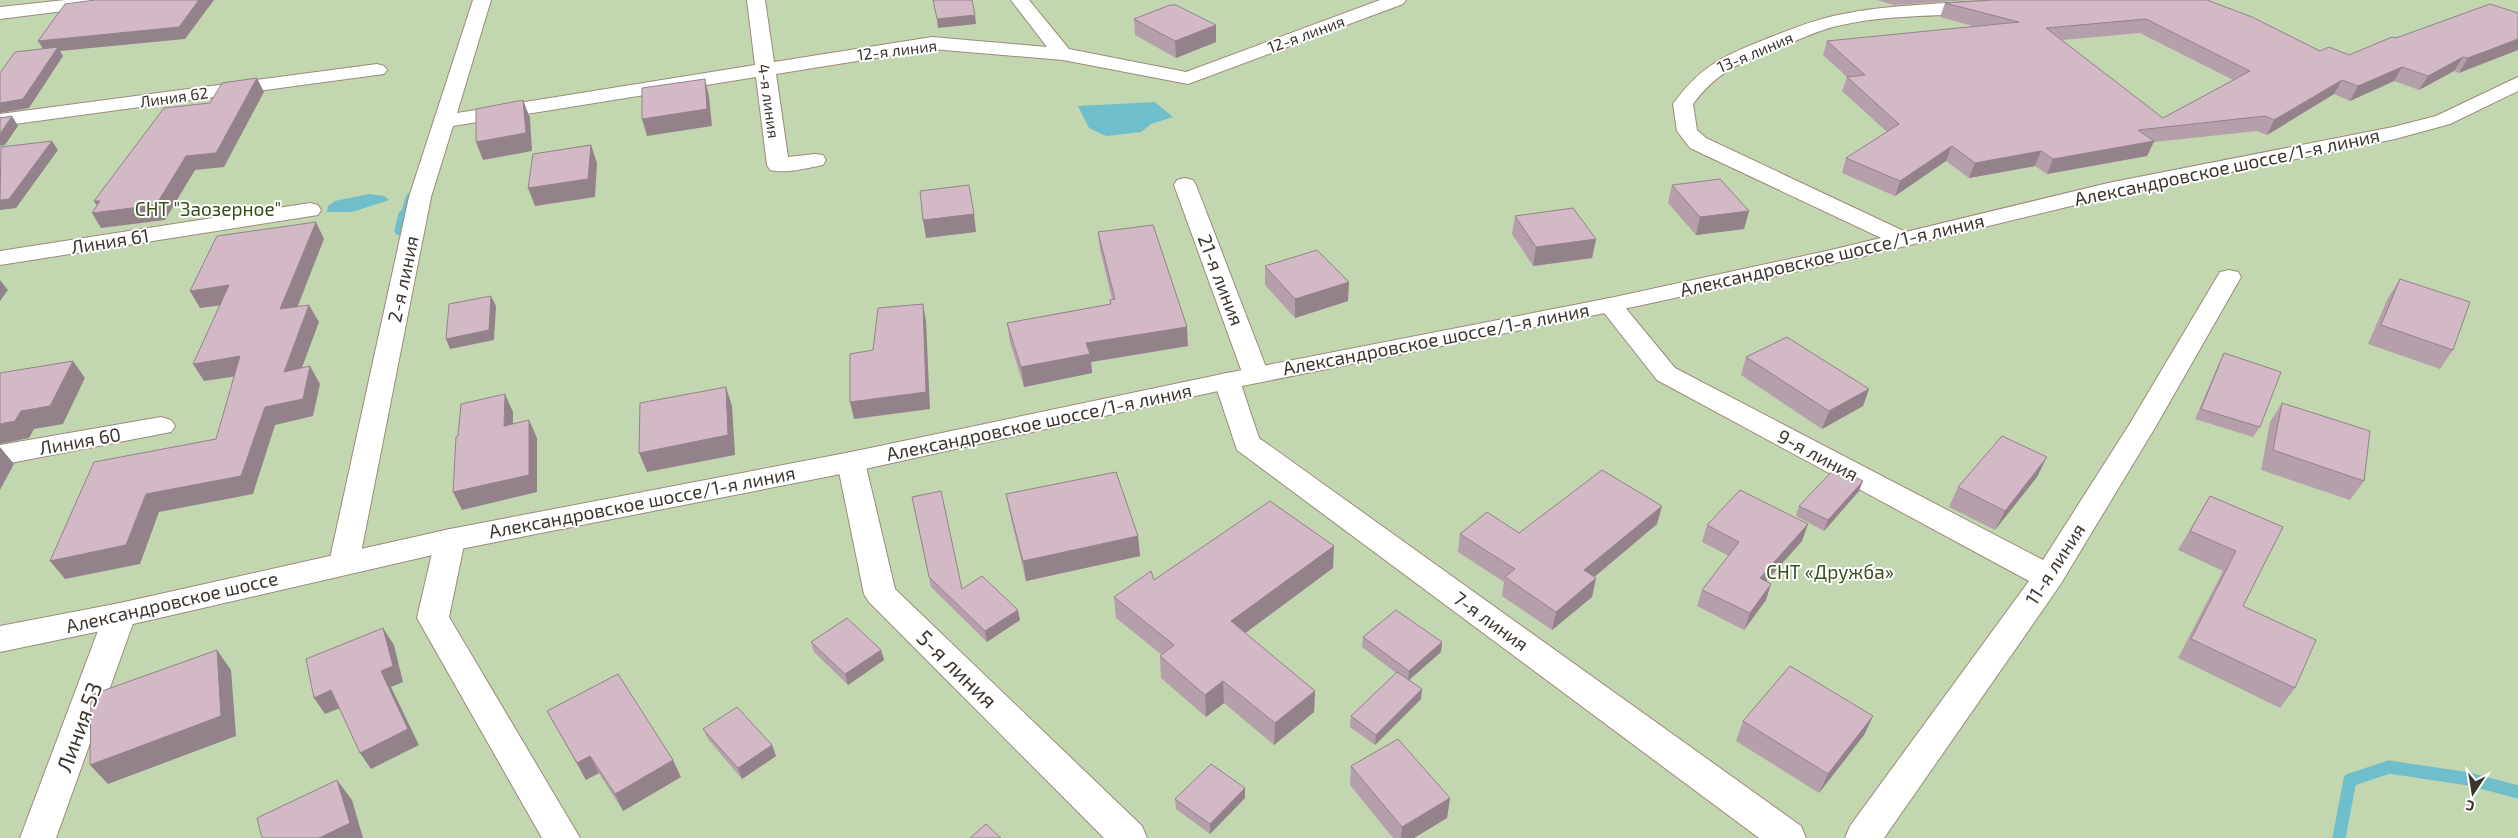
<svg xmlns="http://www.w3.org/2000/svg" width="2518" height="838" font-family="'Exo 2',sans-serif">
<rect width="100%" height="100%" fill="#fcf2ec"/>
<path fill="#c2d7b0" d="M0 0H2518V838H0Z"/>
<path fill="#6fbecc" d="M1155 102 1173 117 1151 124 1141 132 1106 136 1089 128 1078 106Z
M369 194 384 196 389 200 352 212H327L328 206 335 201Z"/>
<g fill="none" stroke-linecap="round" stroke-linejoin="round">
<path stroke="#6fbecc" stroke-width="8" d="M404 216 410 197"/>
<path stroke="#6fbecc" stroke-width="11" d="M400 230 404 215"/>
<path stroke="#6fbecc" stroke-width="13" d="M2339 838 2350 780 2389 767 2469 779 2518 792"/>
<defs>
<path id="minor" d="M65 0H121L118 4 112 5 0 19V7Z
M473 0H491L457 113 755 65 747 0H765L774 62 932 37 1047 47 1011 0H1029L1069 49 1186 72 1380 0H1406L1403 4 1188 84 1063 60 932 49 776 74 788 157 815 154 823 155 826 160 823 165C807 168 786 174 770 170L767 165 756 77 453 126 431 197 359 563 355 571 344 574 333 571 329 563 409 197Z
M1997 0H2058L2055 4C1985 21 1908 9 1837 26 1816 31 1796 41 1776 49 1740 62 1717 72 1693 104L1697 130 1706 138 1910 234 1914 239 1910 244 1902 246 1894 244 1690 148 1677 131 1673 104 1676 100C1702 65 1726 55 1766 39 1789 30 1813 20 1838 15 1890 4 1944 4 1997 0Z
M377 64 384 66 387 70 384 74 0 126V114Z
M1185 178 1193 180 1196 185 1269 375 1265 381 1256 383 1247 381 1243 375 1174 185 1177 180Z
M310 203 318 205 321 210 318 215 0 265V251Z
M2229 270 2238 272 2241 277 2156 426 2060 585 1884 838H1845L1850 826 2029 581 1657 380 1598 305 1601 300 1610 298 1619 300 1675 368 2043 560 2129 425 2217 277 2220 272Z
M1227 373 1236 375 1240 381 1259 438 1801 826 1806 838H1759L1237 450 1214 381 1218 375Z
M161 417 171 420 175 426 171 432 0 465V445Z
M851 452 861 455 865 462 895 589 1142 826 1147 838H1104L869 602 864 594 837 462 841 455Z
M450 529 461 532 465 540 449 617 580 838H542L417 618 435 540 439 532Z
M120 603 131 606 136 615 56 838H20L104 615 109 606Z"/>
<path id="tertiary" d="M2518 77V91L2450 124 2395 139 2108 197 1831 264 1610 312 1227 389 851 472 450 551 120 627 0 652V626L120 603 450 529 851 452 1227 373 1610 298 1831 250 2108 183 2393 127 2436 116Z"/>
</defs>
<use href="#minor" stroke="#9e897a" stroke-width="2"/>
<use href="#tertiary" stroke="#9e897a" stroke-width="2"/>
<use href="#minor" fill="#fff" fill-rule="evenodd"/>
<use href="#tertiary" fill="#fff" fill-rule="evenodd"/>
</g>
<path fill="#b59faa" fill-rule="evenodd" d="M1877 0H1969L1894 5Z
M2207 0 2320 51 2349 55 2396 38 2518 13 2459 73 2454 71 2419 90 2394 81 2350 101 2334 94 2267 135 2257 131 2154 142 2147 156 2047 174 2035 166 1969 178 1946 161 1895 196 1842 173 1846 158 1887 132 1842 91 1847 77 1823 55 1827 41 1976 27 1940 17 1945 3ZM2140 33 2233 80 2163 118 2062 40Z
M1134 19 1216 42 1176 58 1135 35Z
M1672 185 1749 211 1744 229 1696 235 1668 203Z
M1515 216 1596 239 1592 258 1533 266 1512 234Z
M1098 232 1188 346 1091 362 1092 373 1024 387 1010 342 1007 323 1110 304V300L1112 299 1100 250Z
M1265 266 1348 301 1295 318 1265 285Z
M2400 279 2453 350 2440 369 2368 344 2388 298Z
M2224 353 2260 427 2253 437 2195 419 2219 363Z
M1746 357 1869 389 1863 406 1822 429 1741 375Z
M2282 403 2364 481 2350 500 2261 470 2270 422Z
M2037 477 1995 530 1949 507 1958 487Z
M1859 491 1824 531 1796 516 1799 506Z
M1006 494 1138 536 1140 556 1026 581 1010 514Z
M2210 496 2283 527 2243 606 2295 688 2280 708 2178 658 2223 571 2178 550Z
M912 497 962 589 1020 620 987 642 931 587Z
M1662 506 1657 524 1594 577 1596 578 1592 597 1552 630 1502 596 1504 582 1458 552 1460 534 1519 533Z
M1808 524 1802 541 1766 581V600L1744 630 1697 606 1702 590 1729 556 1702 542 1707 525Z
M1333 568 1245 633 1315 691 1314 712 1274 745 1224 703 1206 717 1161 678 1160 656 1162 655 1116 618 1114 597 1154 580Z
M1363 637 1442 642 1441 652 1409 680 1421 699 1375 745 1350 727 1351 716 1396 673 1362 647Z
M811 642 881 650 884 660 848 685 814 652Z
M547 711 681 777 623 811 599 773 586 780Z
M1873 716 1864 735 1819 793 1736 741 1743 721Z
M703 729 772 745 776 756 742 779 708 739Z
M1351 766 1450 798 1447 818 1414 838H1393L1350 785Z
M1245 788V798L1210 834 1176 809 1175 799Z"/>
<path fill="#94828b" d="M199 0H214L185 39 60 51 63 56 29 108 0 113V103L45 52 38 41Z
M975 15 976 24 938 28 937 19Z
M1216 25V42L1176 58 1175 41Z
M2518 39V50L2459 73 2468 58Z
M2463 57 2454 71 2419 90 2428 76Z
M2402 67 2394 81 2350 101 2358 86Z
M257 78 264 92 224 167 195 170 165 220 101 228 92 213 101 212 94 201 186 156Z
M705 79 709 96 712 126 647 136 642 119Z
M2342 80 2334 94 2267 135 2274 120Z
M523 100 530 118 532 151 483 160 476 142Z
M12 116 18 126 5 145 0 146V134Z
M52 141 58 150 16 208 0 210V200Z
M2154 141 2147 156 2047 174 2053 159Z
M591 145 597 163 595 197 535 206 528 188Z
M1952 146 1946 161 1895 196 1900 181Z
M2041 151 2035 166 1969 178 1975 163Z
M1749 211 1744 229 1696 235 1700 217Z
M974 214 976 232 926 238 923 220Z
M316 222 324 239 290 326 280 309Z
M1596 239 1592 258 1533 266 1536 247Z
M0 280 8 290 0 301Z
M1349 282 1348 301 1295 318V299Z
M229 285 239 303 200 308 190 291Z
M491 296 496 306 494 340 450 349 446 339Z
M923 304 926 321 930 409 854 419 850 402Z
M309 305 319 322 294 389 284 372Z
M1187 327 1188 346 1091 362 1092 373 1024 387 1021 367 1086 343Z
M240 356 251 374 204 381 193 364Z
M73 361 85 378 63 424 34 429 29 438 0 444V424Z
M310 366 320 384 313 416 275 425 253 494 159 512 140 564 65 579 50 561 146 494 265 407Z
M726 387 732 406 735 455 647 472 639 453Z
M1869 389 1863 406 1822 429 1829 411Z
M505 394 513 412V443L504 426Z
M529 420 537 438V492L462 510 453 492Z
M0 447 14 464 0 490Z
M2047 457 2037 477 1995 530 2005 511Z
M1863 481 1859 491 1824 531 1828 520Z
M1662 506 1657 524 1580 589 1584 570Z
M1808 524 1802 541 1754 595 1760 578Z
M1138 536 1140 556 1026 581 1023 561Z
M1334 546 1333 568 1232 643 1231 621Z
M1596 578 1592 597 1552 630 1556 612Z
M1771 584 1766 600 1744 630 1750 613Z
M1018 610 1020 620 987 642 985 631Z
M383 628 394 645 403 682 391 687 419 745 371 769 360 753 381 671Z
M1442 642 1441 652 1408 681 1409 671Z
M217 650 231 670 236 736 108 784 90 765Z
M881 650 884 660 848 685 845 674Z
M1223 681 1224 703 1206 717 1205 695Z
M1422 689 1421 699 1375 745 1376 735Z
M331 690 343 707 325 714 314 698Z
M1315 691 1314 712 1274 745 1275 723Z
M1873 716 1864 735 1819 793 1828 774Z
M772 745 776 756 742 779 738 768Z
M590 756 599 773 586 780 577 763Z
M673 760 681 777 623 811 615 794Z
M337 780 352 800 363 838H319Z
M1245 788V798L1210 834V824Z
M1450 798 1447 818 1414 838H1401L1402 827Z"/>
<path fill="#d3b9c6" stroke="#94828b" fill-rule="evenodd" d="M95 0H199L179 27 38 41 65 4Z
M933 0H972L975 15 937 19Z
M1994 0H2207L2252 17 2320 51 2329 47 2349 55 2392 37 2396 38 2490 4 2518 13V39L2468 58 2463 57 2428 76 2402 67 2358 86 2342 80 2274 120 2265 116 2138 130 2154 141 2053 159 2041 151 1975 163 1952 146 1900 181 1846 158 1899 124 1847 77 1865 75 1827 41 2019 22 1945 3ZM2146 19 2250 71 2163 118 2046 28Z
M1170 5H1176L1216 25 1175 41 1134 19Z
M58 47 23 99 0 103V73L15 52Z
M257 78 216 153 186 156 156 205 92 213 100 201H94L164 108 210 103 222 83Z
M705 79 707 109 642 119V88Z
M523 100 526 133 476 142V109Z
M12 116 0 134V118Z
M52 141 9 199 0 200 1 147Z
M591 145 588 179 528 188 533 154Z
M1720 179 1749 211 1700 217 1672 185Z
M969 185 974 214 923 220 920 191Z
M1573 208 1596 239 1536 247 1515 216Z
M316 222 280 309 309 305 284 372 310 366 303 399 265 407 241 476 146 494 126 545 50 561 94 462 216 439 240 356 193 364 229 285 190 291 217 236Z
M1153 225 1187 327 1086 343 1090 354 1021 367 1007 323 1111 304 1110 300 1115 299 1098 232Z
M1317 250 1349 282 1295 299 1265 266Z
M2400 279 2470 302 2453 350 2381 325Z
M491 296 489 330 446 339 449 304Z
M923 304 926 392 850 402V354L873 350 878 308Z
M1787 337 1869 389 1829 411 1746 357Z
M2224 353 2281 372 2260 427 2201 409Z
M73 361 50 406 21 411 15 421 0 424V373Z
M726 387 728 435 639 453 640 403Z
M505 394 504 426 529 420V475L453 492 456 437 458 436 461 404Z
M2282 403 2370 431 2364 481 2273 450Z
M2002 436 2047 457 2005 511 1958 487Z
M1836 467 1863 481 1828 520 1799 506Z
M1602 470 1662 506 1584 570 1596 578 1556 612 1505 577 1515 569 1460 534 1487 512 1519 533Z
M1116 472 1138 536 1023 561 1006 494Z
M1740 490 1808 524 1760 578 1771 584 1750 613 1702 590 1739 542 1707 525Z
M941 491 962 589 982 576 1018 610 985 631 929 577 912 497Z
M2210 496 2283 527 2243 606 2316 640 2295 688 2191 639 2236 551 2190 531Z
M1270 501 1334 546 1231 621 1315 691 1275 723 1223 681 1205 695 1160 656 1174 645 1114 597 1151 571 1154 580Z
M1396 610 1442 642 1409 671 1363 637Z
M847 618 881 650 845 674 811 642Z
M383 628 393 666 381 671 408 729 360 753 331 690 314 698 306 659Z
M217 650 221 716 90 765 91 695Z
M1790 666 1873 716 1828 774 1743 721Z
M1397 672 1422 689 1376 735 1351 716Z
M618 674 673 760 615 794 590 756 577 763 547 711Z
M737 707 772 745 738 768 703 729Z
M1398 739 1450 798 1402 827 1351 766Z
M1211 764 1245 788 1210 824 1175 799Z
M337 780 350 823 319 838H262L257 818Z
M986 824 1001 838H970Z"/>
<g text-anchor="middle" stroke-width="4" stroke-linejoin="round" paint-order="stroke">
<g font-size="16" fill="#3d352e" stroke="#fff">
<text transform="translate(1306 34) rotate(-20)" y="6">12-я линия</text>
<text transform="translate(897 50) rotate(-7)" y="6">12-я линия</text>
<text transform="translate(1755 52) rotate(-23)" y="6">13-я линия</text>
<text transform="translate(174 97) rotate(-8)" y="6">Линия 62</text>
<text transform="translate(769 101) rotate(82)" y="6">4-я линия</text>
</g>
<g font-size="19" fill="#3d352e" stroke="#fff">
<text transform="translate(2227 167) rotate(-12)" y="7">Александровское шоссе/1-я линия</text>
<text transform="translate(110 241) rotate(-9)" y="7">Линия 61</text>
<text transform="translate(1832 255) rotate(-13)" y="7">Александровское шоссе/1-я линия</text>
<text transform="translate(403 279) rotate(-78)" y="7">2-я линия</text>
<text transform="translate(1221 280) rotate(69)" y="7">21-я линия</text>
<text transform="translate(1436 339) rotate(-11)" y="7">Александровское шоссе/1-я линия</text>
<text transform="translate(1039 422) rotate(-12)" y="7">Александровское шоссе/1-я линия</text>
<text transform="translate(80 441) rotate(-10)" y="7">Линия 60</text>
<text transform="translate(1818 455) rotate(28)" y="7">9-я линия</text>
<text transform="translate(642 502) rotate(-11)" y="7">Александровское шоссе/1-я линия</text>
<text transform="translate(2055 564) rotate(-57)" y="7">11-я линия</text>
<text transform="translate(172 602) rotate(-13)" y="7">Александровское шоссе</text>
<text transform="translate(1491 621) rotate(36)" y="7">7-я линия</text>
</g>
<g font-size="19" fill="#344e16" stroke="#fff">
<text x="208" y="216">СНТ "Заозерное"</text>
<text x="1830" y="579">СНТ «Дружба»</text>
</g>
<g font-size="22" fill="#3d352e" stroke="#fff">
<text transform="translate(957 669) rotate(44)" y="8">5-я линия</text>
<text transform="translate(79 727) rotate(-70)" y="8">Линия 53</text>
</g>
</g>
<g transform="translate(2473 793) rotate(192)" stroke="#ffffff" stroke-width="4" paint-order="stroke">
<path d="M0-4L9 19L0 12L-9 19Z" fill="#3d352e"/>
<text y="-8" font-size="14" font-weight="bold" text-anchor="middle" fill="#3d352e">С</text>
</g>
</svg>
